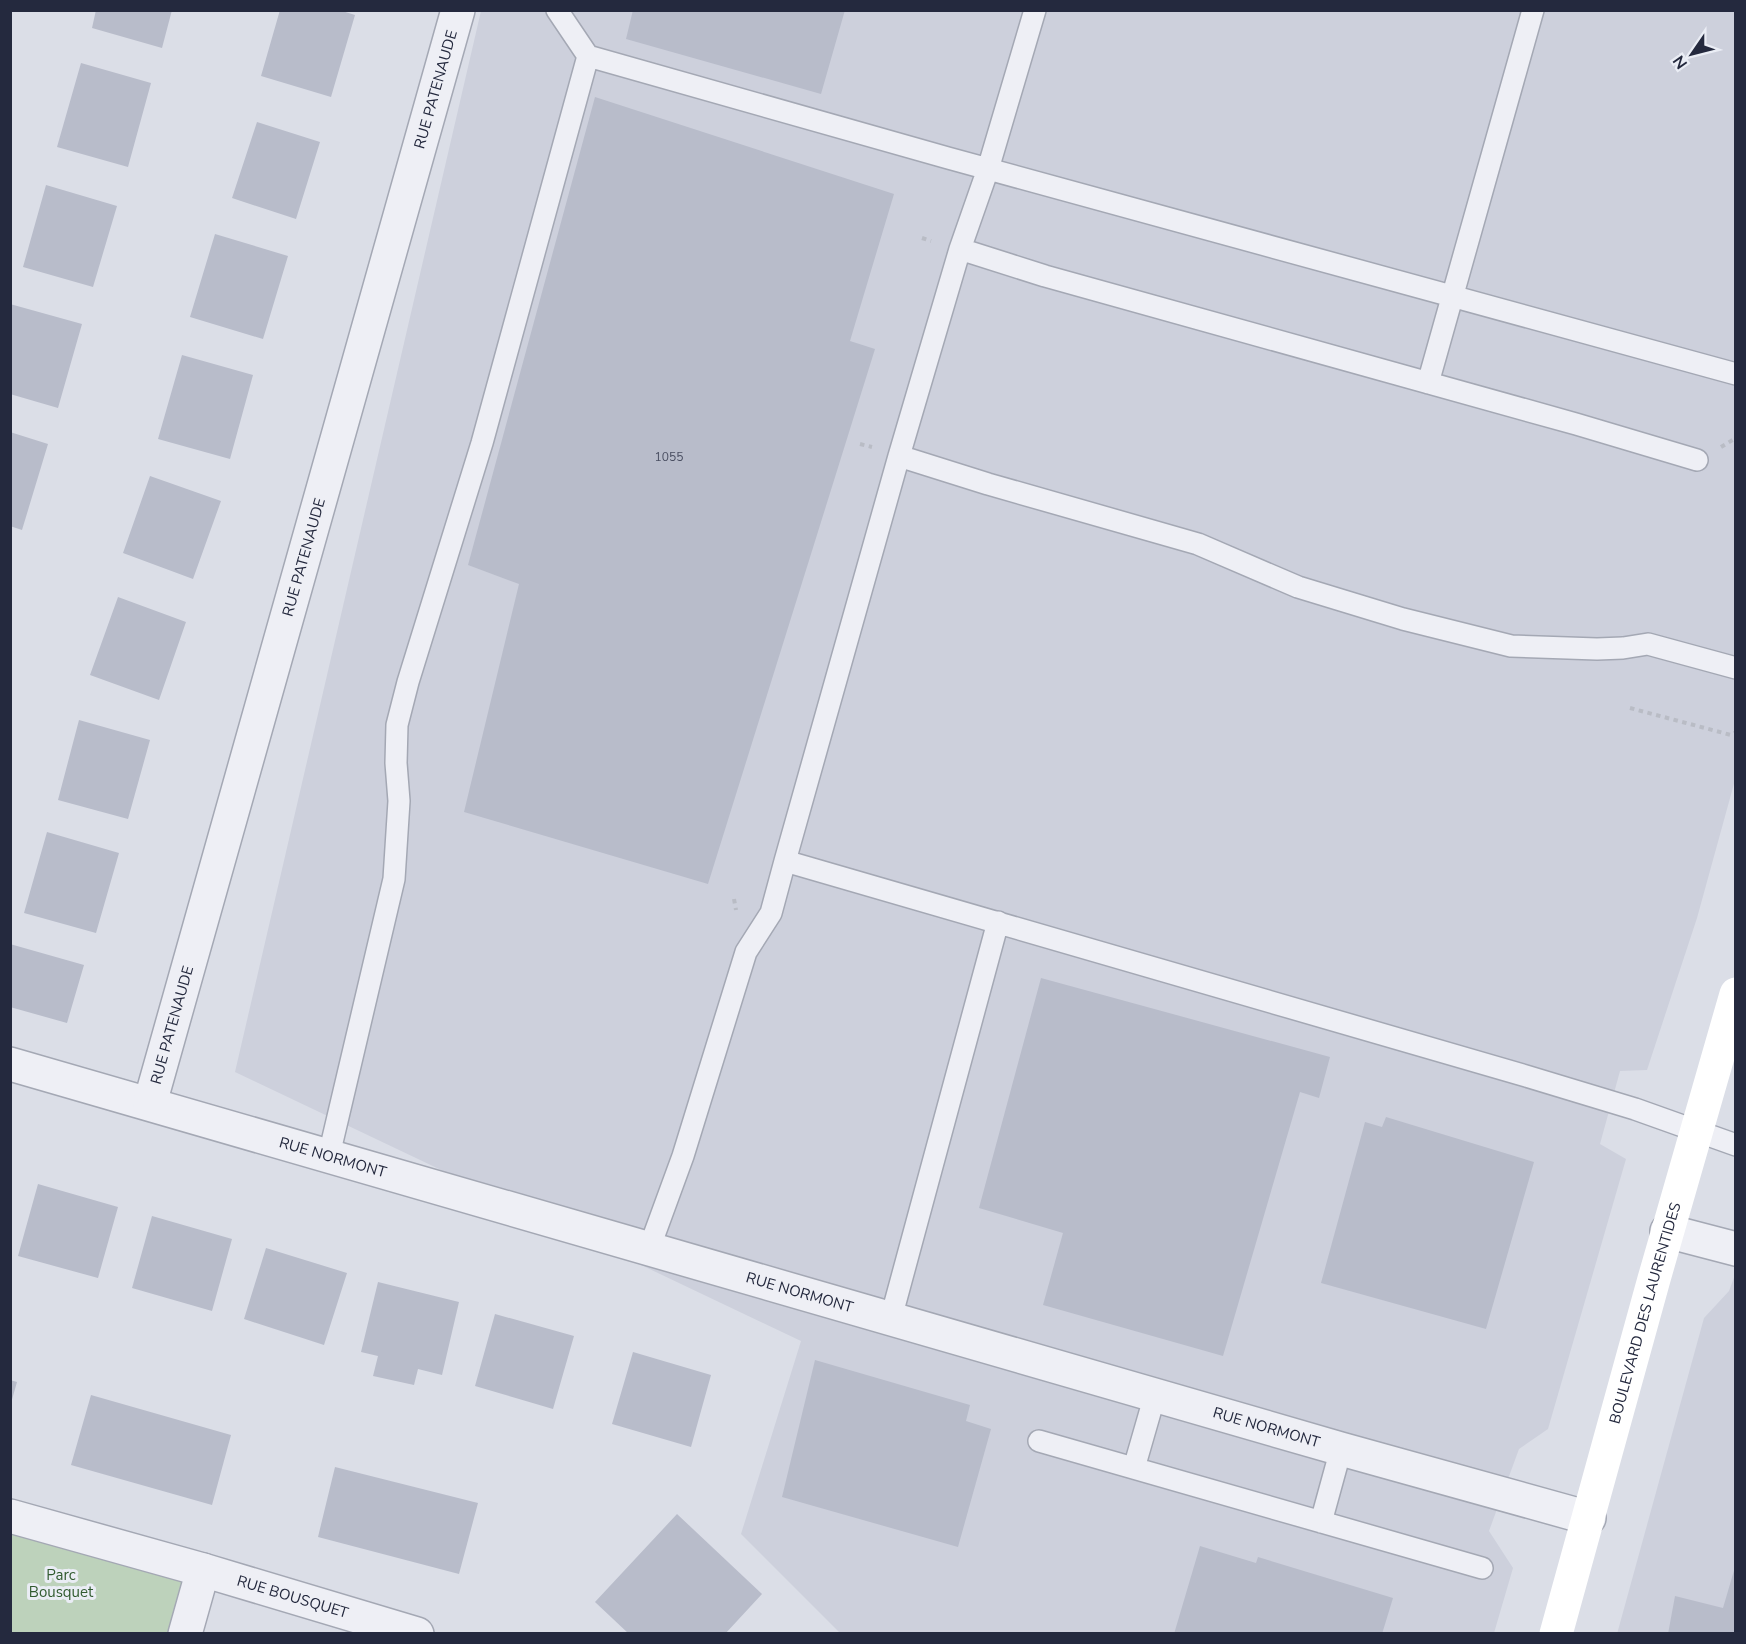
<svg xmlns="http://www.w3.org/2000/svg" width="1746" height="1644" font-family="'Nunito Sans',sans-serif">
<rect width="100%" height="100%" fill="#dbdee7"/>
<path fill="#cdd0dc" d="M481 11H1735V780L1697 918 1647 1070 1620 1071 1600 1144 1626 1159 1548 1429 1519 1449 1489 1531 1513 1568 1494 1633H840L741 1534 801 1341 235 1072Z
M1735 1275V1633L1617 1634 1704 1318 1729 1291Z"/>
<path fill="#bdd2bb" d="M10 1516 203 1570 185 1633H11Z"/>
<path fill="#b8bcca" d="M96 10H172L162 48 92 28Z
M280 10H339L355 15 331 97 261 76Z
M633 10H845L821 94 626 39Z
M81 63 151 83 128 167 57 147Z
M595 97 894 194 850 341 875 349 708 884 464 812 519 584 468 565Z
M257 122 320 142 296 219 232 198Z
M46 185 117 206 93 287 23 267Z
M215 234 288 256 263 339 190 317Z
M10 304 82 324 58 408 10 394Z
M182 355 253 375 230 459 158 439Z
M10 432 48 444 22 530 10 526Z
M150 476 221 501 193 579 123 553Z
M118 597 186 622 159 700 90 675Z
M79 720 150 740 128 819 58 800Z
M47 832 119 853 96 933 24 913Z
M10 944 84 965 67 1023 10 1007Z
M1041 978 1330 1057 1319 1098 1300 1092 1223 1356 1043 1305 1063 1233 979 1208Z
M1386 1117 1534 1162 1486 1329 1321 1283 1365 1122 1382 1127Z
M38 1184 118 1207 98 1278 18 1256Z
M152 1216 232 1239 212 1311 132 1288Z
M266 1248 347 1273 324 1345 244 1319Z
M378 1282 459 1302 442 1375 418 1369 414 1385 373 1376 378 1356 361 1352Z
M495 1314 574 1336 553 1409 475 1386Z
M633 1352 711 1375 691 1447 612 1424Z
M815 1360 970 1405 966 1421 991 1429 958 1547 782 1497Z
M10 1380 17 1382 11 1403H10Z
M91 1395 231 1435 212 1505 71 1465Z
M335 1467 478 1503 459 1574 318 1537Z
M677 1514 762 1594 725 1634H629L595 1602Z
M1200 1546 1256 1563 1258 1557 1393 1598 1382 1634H1174Z
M1735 1567 1736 1634H1668L1675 1596 1723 1608Z"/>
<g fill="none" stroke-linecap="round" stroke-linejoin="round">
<defs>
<path id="lane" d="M557 10 588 56 948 158 1736 374
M960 249 1045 276 1576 424 1697 460
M1428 383 1533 10
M899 456 988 484 1198 544 1298 587 1403 619 1511 646 1597 649 1623 648 1648 644 1736 668
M785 861 1526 1076 1635 1109 1736 1145
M329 1155 394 879 399 801 396 763 397 725 408 682 482 443 588 56
M649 1249 683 1156 746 952 771 913 785 861 899 456 960 249 988 169 1035 10
M891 1318 998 922
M1039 1441 1482 1568
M1134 1468 1155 1395
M1321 1522 1341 1449"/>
<g id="street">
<path id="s1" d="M10 1064 1341 1449 1589 1518"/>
<path id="s2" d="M150 1103 458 10"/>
<path d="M1667 1231 1736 1249"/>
<path id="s3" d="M10 1516 203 1570 417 1634"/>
<path d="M185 1634 203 1570"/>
</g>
</defs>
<use href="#lane" stroke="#a4a8b4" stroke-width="24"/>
<use href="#street" stroke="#a4a8b4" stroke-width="36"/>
<path stroke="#b9bcc5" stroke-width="4" stroke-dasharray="4.5 4.5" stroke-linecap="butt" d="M922 238 931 241
M860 444 872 447
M1721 447 1736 438
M1630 708 1731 735 1736 732
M734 899 736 910"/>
<use href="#lane" stroke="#eeeff5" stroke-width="21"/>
<use href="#street" stroke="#eeeff5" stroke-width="33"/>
<path stroke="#fff" stroke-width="33" id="s4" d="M1556 1634 1654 1279 1736 994"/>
</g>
<g text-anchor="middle" stroke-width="6" stroke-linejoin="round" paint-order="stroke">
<g font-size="12" fill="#494e61">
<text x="669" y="461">1055</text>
</g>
<g font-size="15" fill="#24293e" stroke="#eaedf5">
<text dy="5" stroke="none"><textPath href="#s2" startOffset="1053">RUE PATENAUDE</textPath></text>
<text dy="5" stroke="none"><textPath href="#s2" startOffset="567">RUE PATENAUDE</textPath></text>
<text dy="5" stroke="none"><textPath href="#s2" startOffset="81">RUE PATENAUDE</textPath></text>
<text dy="5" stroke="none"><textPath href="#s1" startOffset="336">RUE NORMONT</textPath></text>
<text dy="5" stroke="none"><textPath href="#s1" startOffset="822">RUE NORMONT</textPath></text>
<text dy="5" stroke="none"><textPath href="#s4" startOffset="333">BOULEVARD DES LAURENTIDES</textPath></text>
<text dy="5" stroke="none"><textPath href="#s1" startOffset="1308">RUE NORMONT</textPath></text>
<text dy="5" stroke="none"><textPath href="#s3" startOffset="294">RUE BOUSQUET</textPath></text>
</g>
<g font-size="15" fill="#315b30" stroke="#eaedf5">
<text x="61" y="1580">Parc<tspan x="61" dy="17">Bousquet</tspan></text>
</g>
</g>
<rect width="1746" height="1644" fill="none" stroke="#24293e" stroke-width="24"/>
<g transform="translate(1692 54) rotate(235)" stroke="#eaedf5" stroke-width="4.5" paint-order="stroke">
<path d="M0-4.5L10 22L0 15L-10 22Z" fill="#24293e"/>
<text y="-9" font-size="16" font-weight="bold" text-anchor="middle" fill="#24293e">N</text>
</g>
</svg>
